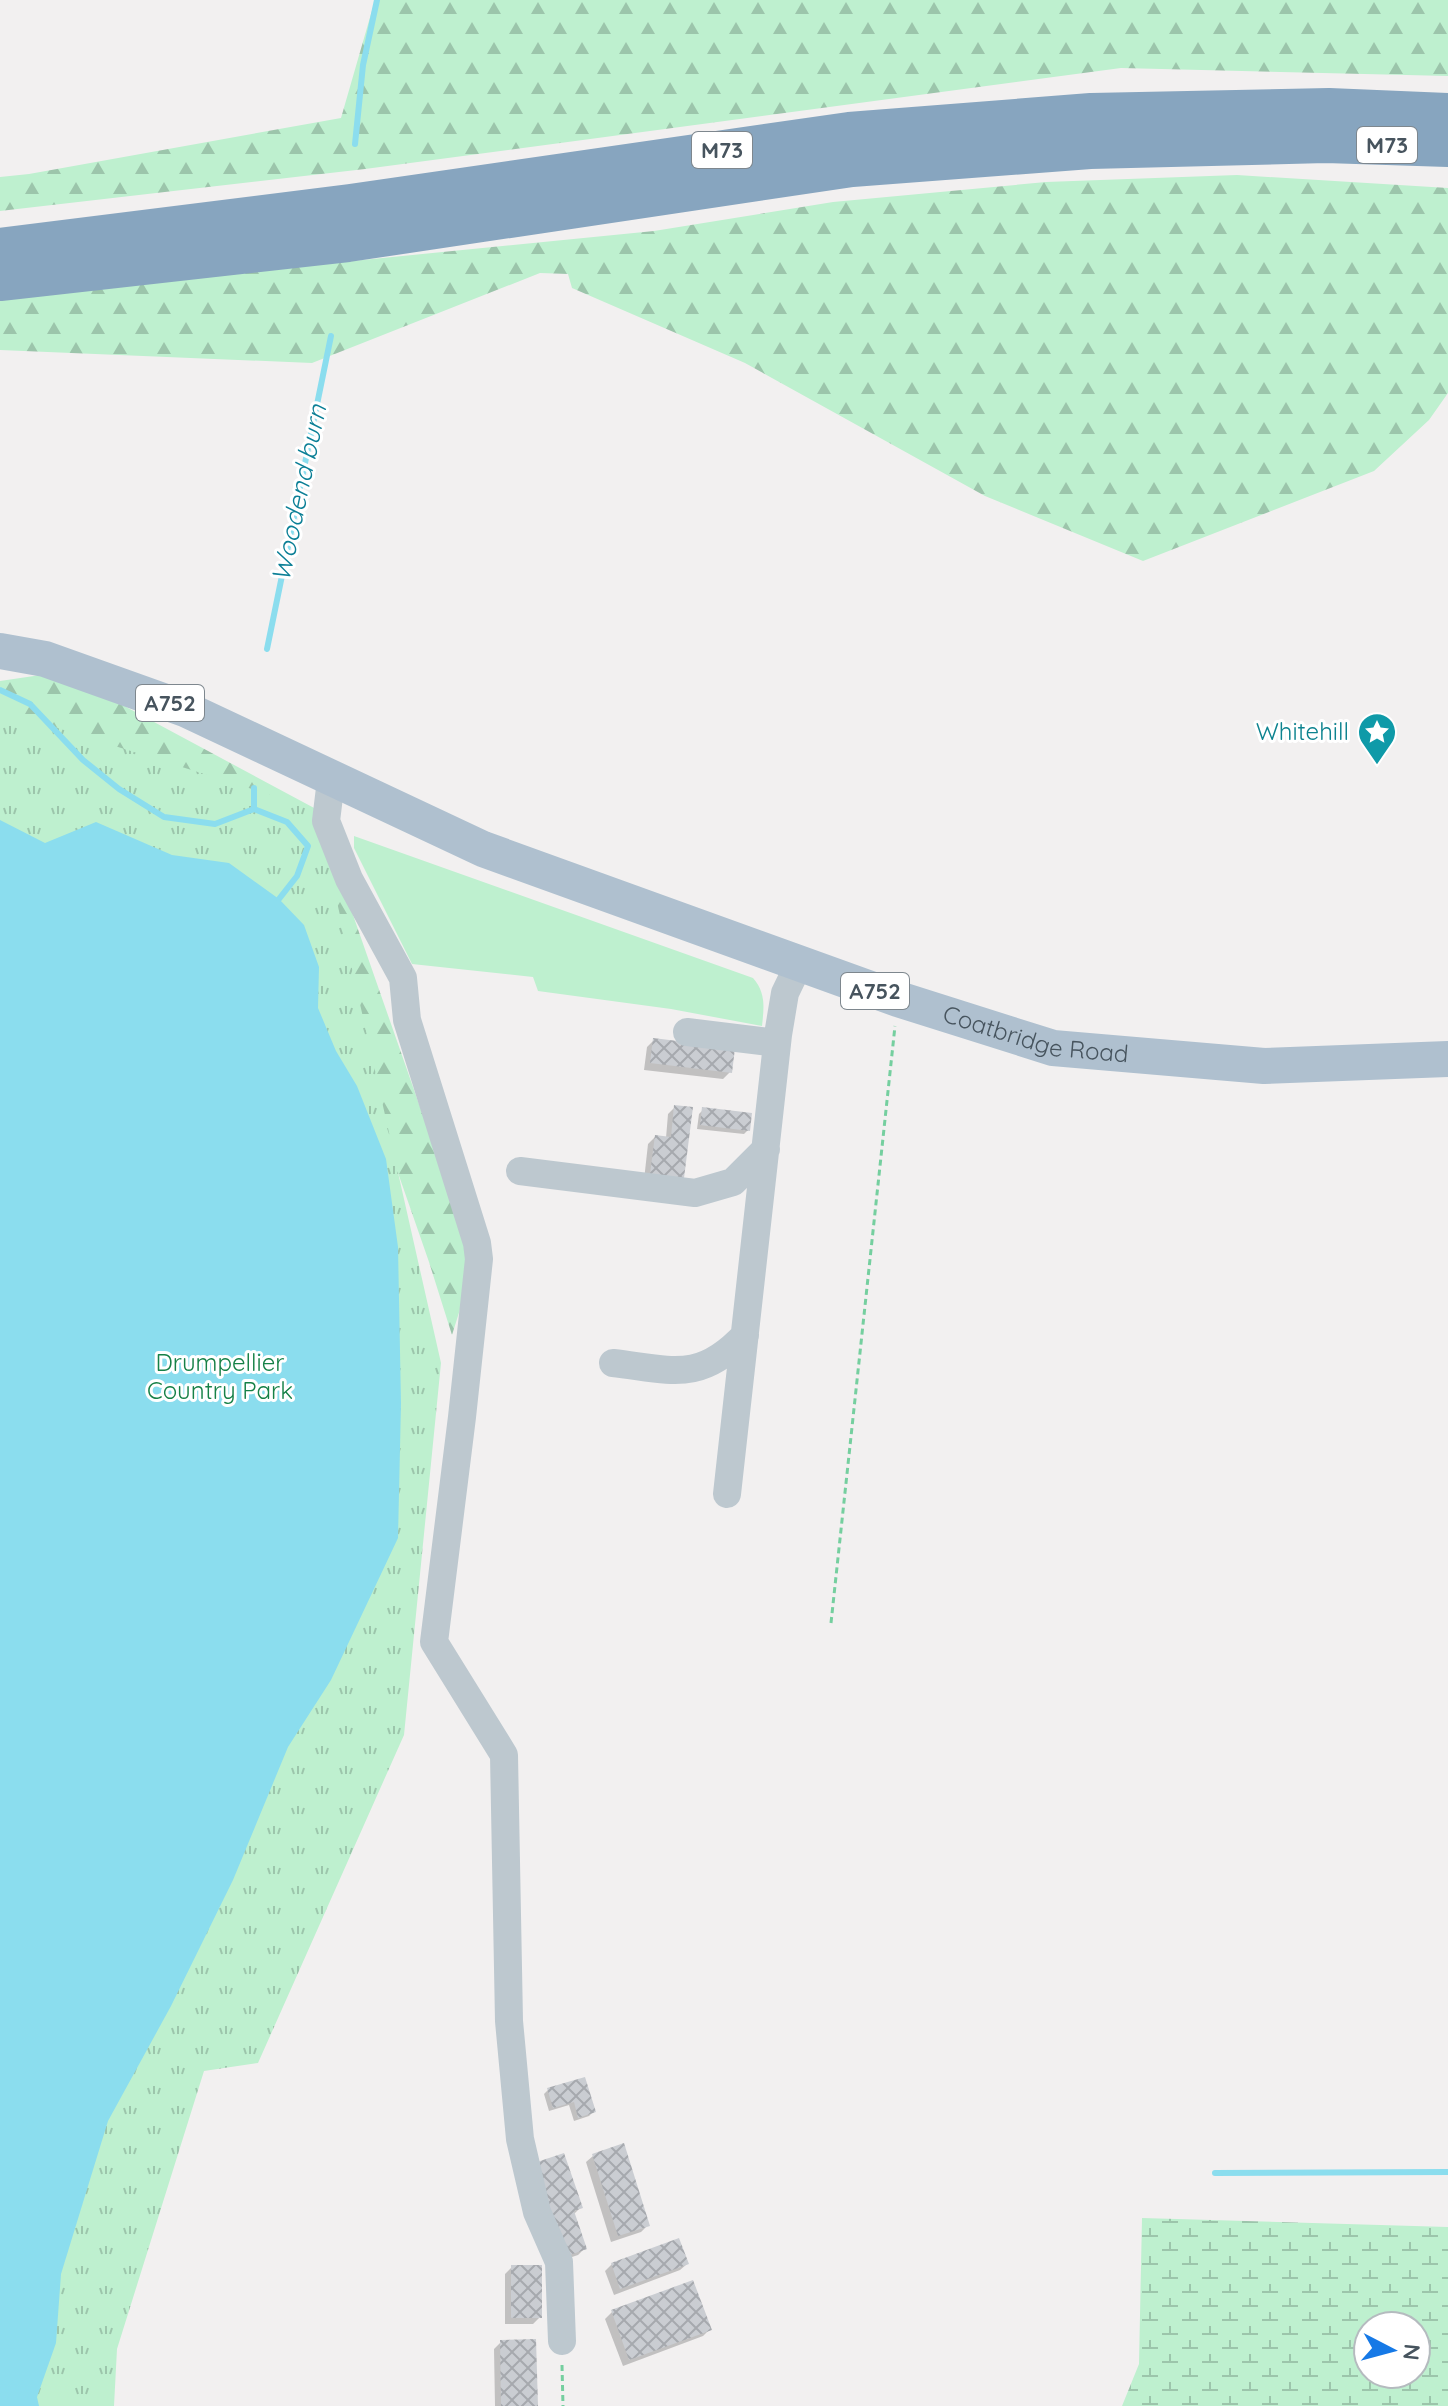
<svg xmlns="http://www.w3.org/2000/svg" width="1448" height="2406" font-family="Quicksand,sans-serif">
<defs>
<pattern id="forest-firs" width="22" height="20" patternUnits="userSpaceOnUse" patternTransform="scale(2)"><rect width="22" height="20" fill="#bef0cf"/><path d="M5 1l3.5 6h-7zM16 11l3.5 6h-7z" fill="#9cc5ab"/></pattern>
<pattern id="wetland-marsh" width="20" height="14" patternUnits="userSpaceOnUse" patternTransform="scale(2)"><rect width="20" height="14" fill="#bef0cf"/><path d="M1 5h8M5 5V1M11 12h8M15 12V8" fill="none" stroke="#9cc5ab"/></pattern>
<pattern id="park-tufts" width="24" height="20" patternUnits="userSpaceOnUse" patternTransform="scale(2)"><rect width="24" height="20" fill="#bef0cf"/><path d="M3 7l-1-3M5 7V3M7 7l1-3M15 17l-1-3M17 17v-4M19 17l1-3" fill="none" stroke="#9cc5ab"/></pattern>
<pattern id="building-cross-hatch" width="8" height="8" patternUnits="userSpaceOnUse" patternTransform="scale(2)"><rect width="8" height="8" fill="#cacdd2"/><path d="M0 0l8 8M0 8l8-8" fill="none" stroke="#a6a9ae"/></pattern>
</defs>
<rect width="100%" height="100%" fill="#f2f0f0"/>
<path fill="#bef0cf" d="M354 836 753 978C766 993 764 1007 762 1026L671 1009 538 991 533 977 412 964 354 848Z"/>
<path fill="url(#forest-firs)" d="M375 0H1448V76L1121 68 365 169 0 211V177L29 174 341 118Z
M1237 175 1448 188V393L1429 420 1374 471 1143 561 985 496 745 363 572 288 568 274 540 273 312 363 0 350V296L654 231 833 202 1046 182Z
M61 672 316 809 464 1233 467 1287 452 1335 429 1262 389 1147 0 820V681Z"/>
<path fill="url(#wetland-marsh)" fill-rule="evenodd" d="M1142 2218 1448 2227V2406H1122L1139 2364ZM1368 2326H1416V2374H1368Z"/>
<path fill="url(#park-tufts)" d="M0 710 316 809 441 1363 404 1735 258 2063 204 2071 117 2349 114 2406H0Z"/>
<path fill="#8bddee" d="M0 820 45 843 96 822 172 855 229 863 279 899 304 925 319 967 318 1008 336 1051 357 1086 386 1159 398 1247 401 1403 398 1538 331 1680 288 1747 233 1880 171 2006 108 2121 61 2274 56 2343 37 2397 39 2406H0Z"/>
<path fill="#0003" d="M654 1040 730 1072 723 1079 644 1070 647 1047Z
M675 1107 682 1178 644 1180 648 1144 655 1137 666 1138 668 1114Z
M703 1110 748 1130 744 1134 697 1129 699 1114Z
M584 2079 593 2112 589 2116 574 2121 569 2105 549 2111 544 2094 548 2090Z
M593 2156 648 2225 641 2232 611 2242 586 2162Z
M526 2173 581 2207 573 2215 585 2248 578 2255 557 2262Z
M612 2264H687L680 2270 614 2295 605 2271Z
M512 2267 540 2317 533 2324H505V2274Z
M612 2312 709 2330 703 2336 623 2366 605 2319Z
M501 2342 535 2406H495L494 2349Z"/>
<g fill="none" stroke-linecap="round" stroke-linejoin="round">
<path stroke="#8bddee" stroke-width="6" d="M355 144 363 65 377 0
M267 649 331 336
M0 690 30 704 83 760 119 789 164 817 215 824 254 809
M254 788V809L287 822 308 846 297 876 279 899
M1215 2173 1448 2172"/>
</g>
<path fill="url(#building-cross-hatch)" d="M653 1038 735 1048 732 1073 650 1063Z
M674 1105 693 1107 684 1178 650 1174 655 1135 671 1137Z
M702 1107 752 1113 750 1131 700 1125Z
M585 2077 596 2112 578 2118 574 2102 553 2108 547 2088Z
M624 2143 650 2226 618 2236 592 2154Z
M564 2153 583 2208 574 2211 587 2249 564 2257 531 2164Z
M679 2238 689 2264 620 2289 611 2263Z
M511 2265H542V2318H511Z
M693 2280 712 2330 629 2360 611 2310Z
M536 2339 538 2406H501L500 2340Z"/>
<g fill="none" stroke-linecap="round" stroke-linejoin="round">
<path stroke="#75cf9f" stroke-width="3" stroke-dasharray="6 4" stroke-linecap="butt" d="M831 1623 895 1026
M562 2365 563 2406"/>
<path stroke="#bdc8cf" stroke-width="28" d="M331 780 326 821 349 879 403 978 407 1020 477 1243 479 1259 462 1417 434 1642 504 1755 509 2021 520 2139 537 2212 559 2262 562 2341
M687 1032 777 1043
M520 1171 695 1193 733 1182 766 1149
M613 1363C672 1370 700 1383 745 1335
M727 1494 778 1035 785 993 799 964"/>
<path stroke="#afc0cf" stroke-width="36" id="s1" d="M0 651 45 659 185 709 483 849 898 999 1053 1048 1264 1066 1448 1059"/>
<path stroke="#87a5bf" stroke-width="40" d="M0 248 350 204 849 132 1091 113 1329 108 1448 113
M0 281 348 242 852 167 1090 149 1326 143 1448 147"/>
</g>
<defs>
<symbol id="sight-pin" viewBox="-11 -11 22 30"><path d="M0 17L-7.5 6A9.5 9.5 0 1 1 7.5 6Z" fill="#0f9aa8" stroke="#fff"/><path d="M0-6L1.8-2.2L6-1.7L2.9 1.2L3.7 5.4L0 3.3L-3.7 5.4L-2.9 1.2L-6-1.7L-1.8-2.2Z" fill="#fff"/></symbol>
</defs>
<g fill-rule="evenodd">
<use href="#sight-pin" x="1355" y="710" width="44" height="60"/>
</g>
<g text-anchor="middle" stroke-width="6" stroke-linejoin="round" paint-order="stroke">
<g fill="#fff" stroke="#7e878e" stroke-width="2">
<rect x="1357" y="127" width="60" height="36" rx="6"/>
<rect x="692" y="132" width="60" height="36" rx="6"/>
<rect x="136" y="685" width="68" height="36" rx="6"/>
<rect x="841" y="973" width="68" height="36" rx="6"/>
</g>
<g font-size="22" font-weight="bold" fill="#47545e">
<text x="1387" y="153">M73</text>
<text x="722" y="158">M73</text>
<text x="170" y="711">A752</text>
<text x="875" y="999">A752</text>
</g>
<g font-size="24" fill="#0d838f" stroke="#fff" text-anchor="end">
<text x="1349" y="740">Whitehill</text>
</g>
<g font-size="24" fill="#47545e" stroke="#fff">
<text dy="8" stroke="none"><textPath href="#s1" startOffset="1108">Coatbridge Road</textPath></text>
</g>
<g font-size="24" fill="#168147" stroke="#fff">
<text x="220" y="1371">Drumpellier<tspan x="220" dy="28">Country Park</tspan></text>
</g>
<g font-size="26" font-style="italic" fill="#0b7f96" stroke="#fff">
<text transform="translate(299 493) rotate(-78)" y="9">Woodend burn</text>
</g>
</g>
<g transform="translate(1392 2350) rotate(96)"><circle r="38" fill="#ffffff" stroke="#b5bbbf" stroke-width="2"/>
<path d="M0-6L14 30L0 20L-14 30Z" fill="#1679e6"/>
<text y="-12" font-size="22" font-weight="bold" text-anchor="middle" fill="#47545e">N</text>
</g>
</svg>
